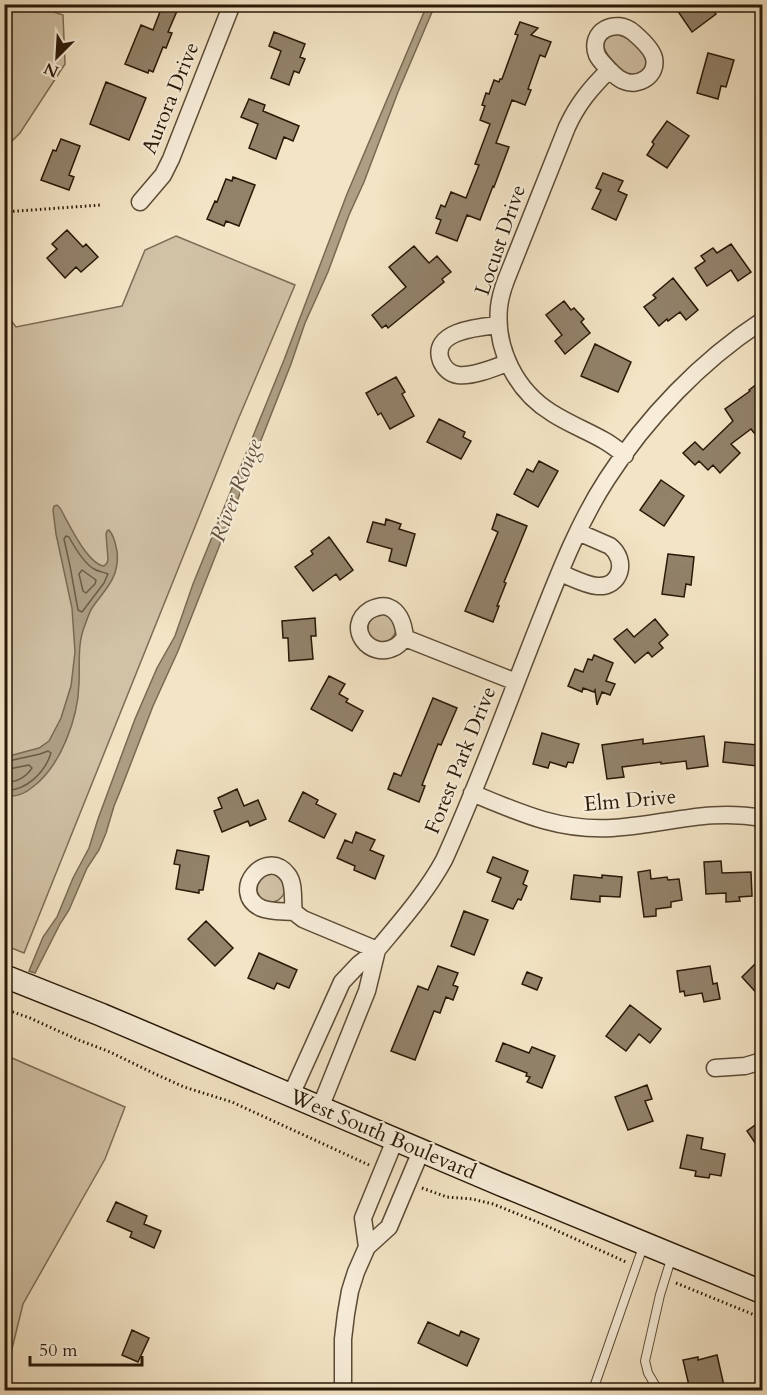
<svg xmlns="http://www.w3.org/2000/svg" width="767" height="1395" font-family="Cardo,serif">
<rect width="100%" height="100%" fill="#f3e4c5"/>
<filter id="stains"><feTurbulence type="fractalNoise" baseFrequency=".00333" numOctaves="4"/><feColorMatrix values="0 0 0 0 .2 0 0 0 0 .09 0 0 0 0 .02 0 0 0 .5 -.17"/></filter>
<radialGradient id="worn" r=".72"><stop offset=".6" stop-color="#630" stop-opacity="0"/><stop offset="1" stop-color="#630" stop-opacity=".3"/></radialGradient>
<path fill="#d1c1a5" stroke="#7d6c56" stroke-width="1.5" d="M5 4 33 5 63 15 65 64 20 133 5 148Z
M618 33C629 37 654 57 644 70 642 72 639 74 636 76 633 75 629 75 626 74 622 72 619 68 616 64 604 52 595 39 618 33Z
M176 236 295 285 237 422 24 953 4 945V311L16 327 122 306 145 250Z
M368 628a14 14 0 1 1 28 0a14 14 0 1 1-28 0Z
M257 888a14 14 0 1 1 28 0a14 14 0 1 1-28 0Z
M5 1055 125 1107 105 1159 23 1304 5 1377Z"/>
<path fill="#ae9f84" stroke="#796952" stroke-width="1.5" d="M427 5H435L398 92 364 182 349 215 328 272 305 323 291 364 178 651 153 706 121 789 114 806 106 833 99 850 87 868 69 910 60 924 35 973 29 971 43 937 57 917 73 878 89 848 98 819 135 719 157 668 175 636 193 584 284 360 347 194Z
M57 505 60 508C68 522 87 564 104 566L107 563 108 559 106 534 107 531 109 530C115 537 115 543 117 551 120 578 105 589 92 608 89 613 87 619 85 625 77 644 80 664 79 684 78 718 61 765 34 786 26 793 15 798 5 795V757L39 748 49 741 61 718 71 686 75 652 72 608 56 534 53 510 54 506Z"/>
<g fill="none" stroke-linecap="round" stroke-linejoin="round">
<path stroke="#6c5c46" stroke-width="1.5" d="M66 536 69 537C75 548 84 563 94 569 99 572 104 572 108 574L104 583 82 612 78 610 70 566 64 539Z
M82 570 96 580 95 584 86 593 83 591 79 574Z
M4 762 40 754 48 751 51 753C45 772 26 792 4 790
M4 770 29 765 32 768C26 777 16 783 4 782"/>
</g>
<path fill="#92826a" stroke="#291807" stroke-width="1.5" d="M163 4H180L168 32 172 33 166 48 163 47 153 72 149 70 148 73 125 64 141 25 153 30Z
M673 4H709L716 14 692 32Z
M520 22 538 28 531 35 551 42 545 57 540 55 528 89 531 90 525 105 512 100 496 143 509 147 494 187 493 186 480 220 467 215 457 241 436 233 441 220 436 218 441 205 445 207 451 192 466 198 479 165 475 164 490 124 480 120 485 106 482 105 486 93 489 94 494 80 499 82 500 79H502L518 35 515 34Z
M274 32 305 44 300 57 305 59 299 73 294 71 289 85 271 78 281 51 269 46Z
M708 53 734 60 726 87 721 86 718 99 697 93Z
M106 82 146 98 129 140 90 124Z
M249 99 265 105 263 111 299 126 293 141 284 137 276 159 249 148 258 124 241 117Z
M667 121 689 136 667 168 647 155 654 144 652 142Z
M61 139 80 146 69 175 74 177 69 190 41 180 53 150 56 151Z
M603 173 623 181 618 191 627 195 616 220 592 209 601 190 596 188Z
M233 177 255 185 239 226 226 221 224 226 207 219 215 201 217 202 226 179 232 181Z
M67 230 83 247 86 244 98 257 81 272 76 267 65 278 47 258 57 249 52 244Z
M731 244 751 272 738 281 731 270 707 286 695 268 705 261 701 256 713 248 717 253Z
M414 246 429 263 437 256 451 272 442 279 444 282 388 328 386 325 382 328 372 315 406 287 389 267Z
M673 278 698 310 686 320 680 312 668 321 667 319 659 326 644 307 656 298 653 295Z
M564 301 571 310 574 308 584 319 581 322 590 333 565 354 555 341 562 335 546 315Z
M595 344 631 362 618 392 581 376Z
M396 377 405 392 402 394 414 416 390 429 381 413 378 415 366 393Z
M762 380V429L755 434 751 429 731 444 740 453 720 473 713 465 708 470 699 461 695 465 683 453 695 442 703 450 733 421 725 409 750 391 749 390Z
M439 419 465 432 463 437 471 441 461 459 427 442Z
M539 461 558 471 538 507 514 494 527 469 533 472Z
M661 480 684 496 664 526 640 510Z
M497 514 527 526 504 582 506 583 497 606H499L493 622 465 611 498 532 492 529Z
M386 519 401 524 399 529 415 534 406 566 389 561 392 549 367 542 373 522 385 525Z
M329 537 353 570 340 580 336 574 313 591 295 567 313 554 311 551Z
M668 554 694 557 691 585 686 584 684 597 662 594Z
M315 618 316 636H311L313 659 289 661 288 638H283L282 621Z
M655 619 668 635 659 643 663 648 652 657 648 652 635 663 614 639 627 629 634 637Z
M594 655 613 663 606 681 615 684 610 695 602 692 597 705 595 690 594 692 583 688 582 692 568 686 575 669 583 672 588 659 592 660Z
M329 676 345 684 339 694 348 699 346 702 363 711 352 731 311 709Z
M433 698 457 708 441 745 438 744 422 785 425 786 419 802 388 789 394 773 401 776Z
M542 733 579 744 573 763 568 762 566 767 550 762 548 768 533 764Z
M704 736 708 766 687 769 686 761 661 764V762L622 767 624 777 607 779 602 745 643 739V744Z
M725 742 759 745 758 746 762 747V760L757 759V766L723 762Z
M237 789 244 806 258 800 266 819 250 826 248 821 222 832 214 811 222 808 218 798Z
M303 792 318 800 316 804 336 814 324 838 289 821Z
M356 832 375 840 370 850 384 856 375 879 354 870 355 866 337 858 345 840 352 843Z
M177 850 209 856 203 890H199V893L176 889 180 865 174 864Z
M493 857 528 871 523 884 527 886 521 900 518 899 513 909 492 901 501 878 487 872Z
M721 861 722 873 751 872 752 896 739 897 740 901 726 902V893L706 894 704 862Z
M650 870 651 879 667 877 668 880 679 879 682 900 671 902V907L656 909V916L644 917 638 872Z
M574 875 602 878V875L622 877 620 897 600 896V902L571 899Z
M464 911 488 920 474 955 451 946Z
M206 921 233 948 215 966 188 939Z
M259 953 297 970 289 988 277 983 274 989 248 978Z
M762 957V999L742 977Z
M438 966 458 973 453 985 458 987 453 1000 446 997 440 1013 434 1011 415 1060 391 1051 418 986 428 990Z
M710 966 713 984 717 983 720 999 704 1002 702 993 685 996 684 991 680 992 677 971Z
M527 972 542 978 537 990 522 984Z
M630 1005 661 1029 650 1043 639 1034 626 1051 606 1036Z
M503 1043 529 1053 532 1047 555 1056 542 1088 527 1082 530 1077 526 1076 527 1073 496 1061Z
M647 1085 652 1099 645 1101 653 1121 628 1130 615 1097Z
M762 1120V1153L747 1131Z
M687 1135 703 1138 701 1149 725 1154 721 1176 710 1174 709 1178 695 1176 696 1171 680 1168Z
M116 1202 147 1216 144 1224 161 1231 154 1248 130 1237 132 1232 107 1221Z
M428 1322 459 1336 461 1331 479 1339 467 1366 418 1343Z
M132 1330 149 1338 138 1362 122 1355Z
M717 1355 725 1390H690L683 1360 698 1357V1360Z"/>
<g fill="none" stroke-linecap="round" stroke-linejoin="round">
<defs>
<path id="service" d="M593 1390 644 1244
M658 1390 648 1373 645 1361 660 1295 672 1256"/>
<path id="minor" d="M609 70C605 65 600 61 597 55 588 31 616 17 634 33 641 39 652 49 654 58 658 76 638 87 624 81 618 79 614 74 609 70 591 88 578 103 567 127L506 280C503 288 500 298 499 307 495 349 516 391 552 413 569 424 588 431 605 441 612 445 618 450 625 455
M140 202 163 175 171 159 232 4
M498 325C479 327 430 331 441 361 444 368 450 374 458 375 472 377 494 368 507 363
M560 573C571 577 585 585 597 586 621 588 628 560 610 546L578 532
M405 638C402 641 399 645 395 647 369 661 344 626 370 610 376 607 382 605 388 607 401 612 404 626 405 638L516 682
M472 793C520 813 559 831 612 828 665 825 708 808 762 818
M294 912C284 911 270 912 261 908 228 892 266 846 288 875 295 884 292 901 294 912L303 919 377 950C401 921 426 893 444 860 480 781 509 699 541 619 560 571 579 522 607 479 647 417 701 361 762 321
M715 1068 745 1066 762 1061
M291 1095 342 982 359 964 377 950 367 991 320 1108
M367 1247 363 1218 395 1140
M343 1390V1339L346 1314 350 1291 356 1272 367 1247 389 1227 421 1151"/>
<path id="secondary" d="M4 976 102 1015 500 1184 762 1292"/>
</defs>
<use href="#service" stroke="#5c4b36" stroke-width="10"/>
<use href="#minor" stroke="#5c4b36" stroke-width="19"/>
<use href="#secondary" stroke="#291807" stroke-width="25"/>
<path stroke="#291807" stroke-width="3" stroke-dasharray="1.5 3" stroke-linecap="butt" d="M4 212 101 205
M4 1009 30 1018 76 1039 110 1052 151 1072 184 1087 232 1102 369 1165
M422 1188 447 1197 472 1199 493 1204 540 1223 626 1262
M676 1283 762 1318"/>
<use href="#service" stroke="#f7edd9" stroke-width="8"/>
<use href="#minor" stroke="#f7edd9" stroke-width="16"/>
<use href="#secondary" stroke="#f7edd9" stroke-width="22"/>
</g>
<g text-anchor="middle" stroke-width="4.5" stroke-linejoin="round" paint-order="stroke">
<g font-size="21" fill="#291807" stroke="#f7edd9">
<text transform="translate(170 98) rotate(-68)" y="7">Aurora Drive</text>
<text transform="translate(500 240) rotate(-71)" y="7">Locust Drive</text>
<text transform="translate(460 760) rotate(-68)" y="7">Forest Park Drive</text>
<text transform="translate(630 800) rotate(-5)" y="7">Elm Drive</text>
<text transform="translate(383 1134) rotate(23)" y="7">West South Boulevard</text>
</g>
<g font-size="22" font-style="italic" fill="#5e4e39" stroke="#f7edd9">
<text transform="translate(235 490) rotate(-69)" y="8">River Rouge</text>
</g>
</g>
<rect width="767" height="1395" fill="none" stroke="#f3e4c5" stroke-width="24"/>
<rect x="6" y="6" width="755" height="1383" fill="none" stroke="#291807" stroke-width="3"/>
<rect x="12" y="12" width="743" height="1371" fill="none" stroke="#291807" stroke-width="1.5"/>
<g transform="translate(57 57) rotate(204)" stroke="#f7edd9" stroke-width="4.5" paint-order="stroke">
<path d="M0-4.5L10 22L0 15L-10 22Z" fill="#291807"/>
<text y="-9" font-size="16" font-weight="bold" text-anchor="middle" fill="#291807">N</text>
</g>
<path d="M30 1356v9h112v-9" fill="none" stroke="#291807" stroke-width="3"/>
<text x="39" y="1356" font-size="18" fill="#291807" stroke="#f7edd9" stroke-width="4.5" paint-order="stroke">50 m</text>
<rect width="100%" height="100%" filter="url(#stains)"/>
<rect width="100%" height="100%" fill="url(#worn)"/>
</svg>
